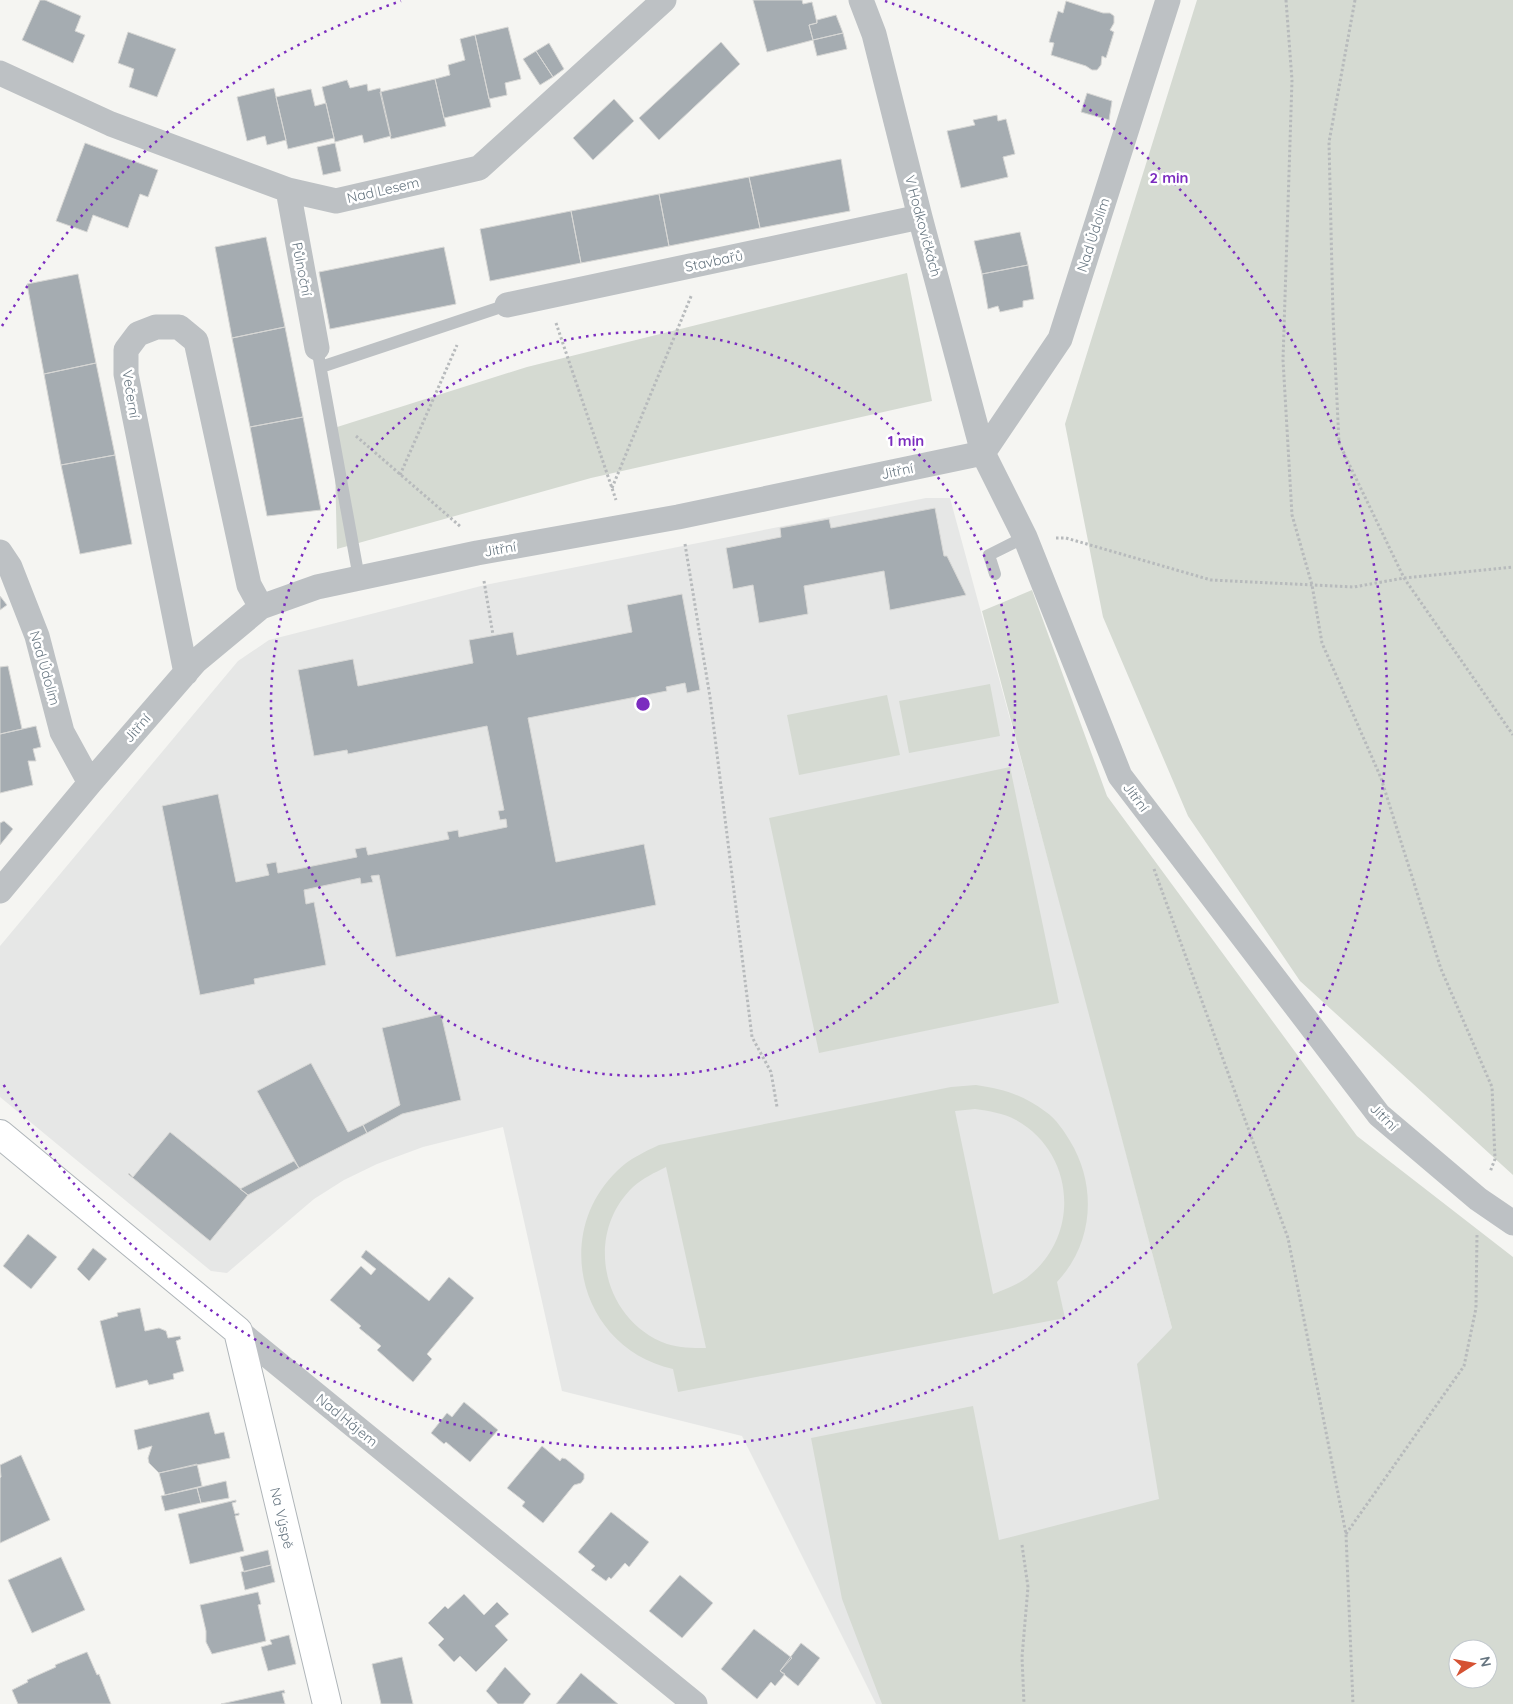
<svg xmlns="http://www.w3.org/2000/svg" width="1513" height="1704" font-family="Quicksand,sans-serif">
<rect width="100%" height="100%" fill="#f5f5f2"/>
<path fill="#e6e7e6" d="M926 498H950L1070 940 1172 1328 1240 1671 1129 1704H876L742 1436 562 1391 503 1127 423 1147 377 1164 344 1180 314 1199 227 1273 211 1271 0 1097V946L238 661 269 640 485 585Z"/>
<path fill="#d5dad2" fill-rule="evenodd" d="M1197 0H1513V1175L1300 981 1188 816 1103 617 1065 424Z
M907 273 932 401 591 478 337 549 334 428 527 367Z
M1032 590 1107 796 1357 1136 1513 1257V1704H882L842 1599 811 1438 973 1406 999 1540 1159 1499 1137 1364 1172 1328 982 611ZM1458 1649H1488V1679H1458Z
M990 684 1000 736 909 753 899 701Z
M887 695 900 755 799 775 787 715Z
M1010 767 1059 1003 819 1053 769 818Z
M976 1085C1004 1089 1023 1095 1046 1112 1056 1119 1064 1131 1070 1141 1097 1185 1094 1243 1057 1282L1065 1318 678 1392 673 1369C582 1349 550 1236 617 1171 629 1159 644 1152 659 1145L951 1087ZM975 1109C989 1111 1003 1113 1016 1120 1074 1152 1081 1233 1030 1275 1020 1284 1006 1289 993 1294L955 1111ZM666 1167 706 1348H705C692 1348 680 1348 667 1344 603 1321 583 1235 633 1187 643 1178 654 1173 666 1167Z"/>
<path fill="#a5acb1" stroke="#d7d7d5" d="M40 0H45L81 16 75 31 85 35 73 63 22 40Z
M753 0H802L803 4 812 2 817 23 809 25 813 40 767 52Z
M1066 1 1103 13H1110L1114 16V23L1110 30 1114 32 1106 58 1102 56 1101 65 1097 70H1092L1086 66 1051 55 1054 43 1049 42 1058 11 1063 13Z
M836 15 843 33 813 40 809 25 817 23V20Z
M508 27 521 79 505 83 507 95 489 99 475 35Z
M128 32 176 49 157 97 129 87 134 69 118 63Z
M843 33 847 49 817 56 813 40Z
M475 35 491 107 444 118 435 79 450 75 448 65 465 60 460 39Z
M721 42 740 64 659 140 639 118Z
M549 43 564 69 553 77 536 51Z
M536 51 553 77 540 85 523 59Z
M435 79 446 126 391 139 380 92Z
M347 80 350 88 367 84 368 91 380 88 391 136 364 143 362 135 335 142 322 87Z
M274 88 286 140 267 145 265 136 247 141 237 97Z
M311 89 315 106 326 103 334 138 288 149 276 97Z
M1087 93 1112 101 1109 120 1081 112Z
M614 99 634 121 593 160 573 138Z
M997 115 998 121 1006 119 1015 154 1003 157 1008 177 961 188 947 131 975 125 973 120Z
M85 143 158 170 148 197 140 194 128 228 93 215 87 232 56 221Z
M335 143 341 171 323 175 317 147Z
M841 159 850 211 760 228 749 177Z
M749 177 760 228 669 246 659 194Z
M659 194 669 246 581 263 571 211Z
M571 211 581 263 490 281 480 229Z
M1020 232 1028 265 982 274 974 241Z
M266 237 285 327 232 338 215 247Z
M444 247 456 304 330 329 319 272Z
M1028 265 1034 299 1023 301V307L1000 312 998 306 988 309 982 274Z
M78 274 96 363 44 374 27 284Z
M285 327 303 417 250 427 232 338Z
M96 363 115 455 61 465 44 374Z
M303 417 321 510 267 516 250 427Z
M115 455 132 544 80 554 61 465Z
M935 508 944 556H947L966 595 890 610 884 571 804 586 808 614 759 623 753 585 733 589 726 548 781 537 780 528 829 519 831 528Z
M682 594 700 690 687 693 685 683 666 687 667 691 528 718 556 862 644 844 656 905 396 957 379 875 371 876 373 882 361 884 360 878 304 890 306 904 314 902 326 965 254 979 255 984 200 995 162 806 218 794 236 882 269 875 266 864 276 862 278 873 357 857 355 849 366 847 368 855 449 839 447 832 458 830 459 837 507 827 506 819 500 820 498 811 504 810 487 726 348 754 347 750 314 756 298 670 353 659 358 686 473 663 469 640 513 632 517 655 632 632 627 605Z
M0 596 7 605 0 610Z
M8 666 22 729 0 734V667Z
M36 726 41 747 33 749 36 761H28L33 785 0 793V734Z
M4 821 13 829 0 845V823Z
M441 1014 461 1100 402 1114 367 1133 363 1125 400 1105 382 1028Z
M311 1063 348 1132 363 1125 367 1133 299 1168 257 1091Z
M170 1132 248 1195 210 1241 128 1174 129 1173 133 1177Z
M294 1161 299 1168 248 1195 240 1189Z
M28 1234 57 1257 31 1289 3 1266Z
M93 1248 107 1259 89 1281 77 1269Z
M366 1250 429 1301 449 1277 474 1298 427 1354 432 1359 413 1382 377 1350 381 1346 359 1328 361 1326 330 1300 361 1266 371 1275 376 1269 361 1257Z
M140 1308 145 1331 159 1328 166 1331 168 1338 180 1336 181 1339 176 1341 184 1371 173 1374 174 1379 149 1385 147 1380 116 1388 100 1321 118 1316 117 1313Z
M464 1402 498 1430 470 1462 446 1442 444 1444 431 1433 447 1413 452 1417Z
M209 1412 215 1434 224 1432 230 1458 159 1473 149 1463 148 1458 152 1446 138 1450 134 1430Z
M542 1446 560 1461 562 1458 566 1459 584 1474V1479L581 1483 574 1485 543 1523 522 1506 525 1502 507 1488Z
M21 1455 50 1520 0 1543V1478L1 1477 0 1465Z
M197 1464 202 1486 165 1495 159 1473Z
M226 1481 229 1498 201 1503 197 1488Z
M197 1488 201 1503 165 1511 161 1496Z
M236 1500V1502L232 1503 235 1514 239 1513V1515L235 1516 244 1551 190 1564 178 1514Z
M611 1512 649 1542 629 1567 625 1563 611 1579 609 1577 606 1581 591 1570 595 1566 578 1552Z
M268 1550 271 1565 244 1572 240 1557Z
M61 1557 85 1610 32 1633 8 1580Z
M271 1565 275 1582 245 1590 241 1572Z
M680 1575 713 1603 682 1638 649 1611Z
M258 1592 261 1604 258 1605 266 1641 212 1654 206 1642V1631L200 1605Z
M464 1594 484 1615 497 1602 509 1614 495 1626 508 1640 476 1672 460 1656 454 1662 438 1645 444 1639 428 1623 445 1606 448 1609Z
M754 1629 792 1658 780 1671 785 1674 775 1686 771 1682 757 1699 721 1669Z
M289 1635 296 1664 268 1671 261 1647 272 1644 270 1640Z
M801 1643 820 1658 798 1686 780 1671Z
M87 1652 97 1675 99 1674 111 1704H18L12 1690 28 1682 27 1680 56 1667 55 1665Z
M402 1657 413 1704H381L372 1664Z
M505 1667 531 1694 523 1704H498L486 1691Z
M581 1673 618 1704H556Z
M284 1690 285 1693H282L285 1704H221Z"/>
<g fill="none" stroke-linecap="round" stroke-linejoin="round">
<defs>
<path id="secondary" d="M0 1134 238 1331 327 1704"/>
</defs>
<use href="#secondary" stroke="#afb5b9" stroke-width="30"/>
<path stroke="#b7babc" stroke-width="3" stroke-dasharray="2.5 2.5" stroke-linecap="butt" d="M1286 0 1292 80 1283 360 1292 515 1312 585 1322 643 1381 778 1441 969 1492 1087 1495 1159 1490 1172
M1355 0 1329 142 1333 316 1339 443 1404 578 1513 735
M556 323 616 500
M356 436 461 527
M400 475 457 345
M612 488 692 294
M1056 538H1066L1211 580 1354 587 1404 578 1513 567
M685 544 710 697 752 1037 771 1072 777 1107
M484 581 493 635
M1154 869 1288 1238 1346 1534 1353 1704
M1346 1534 1464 1366 1476 1308 1477 1233
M1022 1545 1028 1587 1022 1657 1024 1704"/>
<path stroke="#bdc1c4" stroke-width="12" d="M317 348 359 578
M321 367 507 305
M995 574 989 555 1025 537"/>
<path stroke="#bdc1c4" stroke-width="25" d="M861 0 874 34 920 217 983 453 1025 537 1120 776 1379 1115 1478 1199 1513 1223
M0 73 111 124 288 190 336 201 479 168 664 0
M288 190 317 348
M507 305 920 217
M983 453 1060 339 1168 0
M0 552 10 567 37 636 62 732 90 783
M186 673 126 374V350L138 334 156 327H179L196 341 249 585 261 607
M0 891 90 783 195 662 261 607 317 587 477 553 678 517 983 453
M238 1331 695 1704"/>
<use href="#secondary" stroke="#fff" stroke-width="28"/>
</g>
<g fill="none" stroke="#7b2cbf" stroke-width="2.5" stroke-dasharray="2.5 5">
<circle cx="643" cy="704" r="372"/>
<path d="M2 326A744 744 0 0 1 401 1M885 1A744 744 0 1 1 2 1082"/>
</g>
<g text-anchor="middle" stroke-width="5" stroke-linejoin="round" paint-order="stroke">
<g font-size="14" fill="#677681" stroke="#fff">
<text transform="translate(383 190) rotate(-13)" y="5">Nad Lesem</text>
<text transform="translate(923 226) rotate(75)" y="5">V Hodkovičkách</text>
<text transform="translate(1093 235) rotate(-72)" y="5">Nad Údolím</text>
<text transform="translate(714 261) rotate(-12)" y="5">Stavbařů</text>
<text transform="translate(302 269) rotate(79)" y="5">Půlnoční</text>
<text transform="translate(131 394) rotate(81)" y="5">Večerní</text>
<text transform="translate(897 471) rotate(-12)" y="5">Jitřní</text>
<text transform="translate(500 549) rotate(-10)" y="5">Jitřní</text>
<text transform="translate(45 668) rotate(74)" y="5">Nad Údolím</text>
<text transform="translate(137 728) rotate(-49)" y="5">Jitřní</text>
<text transform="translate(1136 797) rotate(53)" y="5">Jitřní</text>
<text transform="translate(1384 1117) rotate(45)" y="5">Jitřní</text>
<text transform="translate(347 1420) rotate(39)" y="5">Nad Hájem</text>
<text transform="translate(282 1518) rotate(77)" y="5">Na Výspě</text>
</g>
</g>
<circle cx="643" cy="704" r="8" fill="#7b2cbf" stroke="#fff" stroke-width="2.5"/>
<g font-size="15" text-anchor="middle" font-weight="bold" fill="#7b2cbf" stroke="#fff" stroke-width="5" stroke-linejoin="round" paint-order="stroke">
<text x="1169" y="183">2 min</text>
<text x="906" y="446">1 min</text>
</g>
<g transform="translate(1473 1664) rotate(79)"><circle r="24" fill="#ffffff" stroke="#c2c8cd"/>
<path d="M0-4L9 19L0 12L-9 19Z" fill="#d55233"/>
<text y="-8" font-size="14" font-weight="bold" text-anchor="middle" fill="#677681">N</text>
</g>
</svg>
